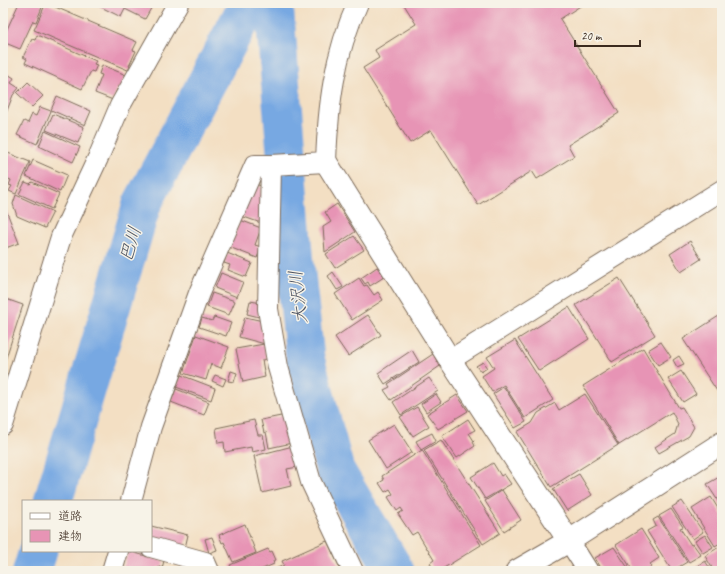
<svg xmlns="http://www.w3.org/2000/svg" width="725" height="574" font-family="Caveat,'Klee One',sans-serif">
<rect width="100%" height="100%" fill="#f7f3e8"/>
<filter id="ink" filterUnits="userSpaceOnUse"><feTurbulence type="fractalNoise" baseFrequency=".025" numOctaves="2"/><feDisplacementMap in="SourceGraphic" scale="8" xChannelSelector="R" yChannelSelector="G"/><feConvolveMatrix kernelMatrix="1 2 1 2 8 2 1 2 1" color-interpolation-filters="sRGB"/></filter>
<filter id="wash" filterUnits="userSpaceOnUse"><feTurbulence type="fractalNoise" baseFrequency=".012" numOctaves="4" result="noise"/><feDisplacementMap in="SourceGraphic" scale="16" xChannelSelector="R" yChannelSelector="G"/><feGaussianBlur stdDeviation="0.9" result="paint"/><feColorMatrix in="noise" values="0 0 0 0 0 0 0 0 0 0 0 0 0 0 0 0 0 1.4 0 .05"/><feComposite in="paint" operator="in"/></filter>
<g filter="url(#wash)">
<rect width="100%" height="100%" fill="#f3dfc3"/>
<g fill="none" stroke-linecap="round" stroke-linejoin="round">
<path stroke="#77a8e2" stroke-width="39" d="M274 3 295 264 305 358 335 470 395 571
M53 501 142 204 249 3
M32 571 38 551"/>
</g>
<g id="blocks">
<path fill="#e794b5" d="M19 3H39L43 5 36 22 33 21 20 49 3 42V38Z
M46 3 137 42 133 50 136 51 129 66 132 67 130 71 34 30Z
M93 3H154L145 19 125 9 121 17Z
M403 3H585L560 19 619 113 568 145 574 156 537 179 532 171 478 205 431 130 410 143 363 68 379 58 375 50 416 24Z
M37 35 96 61 94 64 97 65 94 72 91 71 82 89 25 63 27 59 23 57 32 39 35 40Z
M102 65 126 75 120 90 117 89 113 100 95 93 102 75 99 74Z
M3 71 14 78 11 83 19 88 13 95 3 121Z
M28 82 43 96 32 107 17 93Z
M57 96 91 111 85 125 51 110Z
M40 107 51 111 37 144 17 135 24 121 28 123 32 114 36 116Z
M53 114 84 127 78 143 46 130Z
M45 131 80 147 73 162 39 146Z
M3 151 30 162 16 194 9 191 12 186 9 185 11 180 6 178 8 173 3 170Z
M33 160 67 175 60 192 26 176Z
M25 182 30 184 32 182 59 194 52 209 19 194Z
M253 183 261 186V223L241 216Z
M16 195 53 212 45 228 17 216 13 204Z
M337 204 355 232 325 252 323 227 331 222 325 212Z
M6 210 19 243 3 249V212Z
M240 220 261 228 255 245 261 247 257 258 229 247Z
M354 236 364 250 335 268 326 254Z
M690 241 701 259 681 272 670 254Z
M227 253 252 263 246 277 228 270 230 265 224 263Z
M377 267 384 277 370 286 368 282 365 284 361 278Z
M333 272 343 287 337 290 328 276Z
M221 273 243 282 237 297 215 288Z
M359 278 364 286 367 285 374 295 378 292 383 300 352 320 335 294Z
M619 278 655 335 612 362 576 305Z
M212 293 235 301 229 315 207 307Z
M3 298 23 305 3 367Z
M250 301 262 303 259 317 247 314Z
M569 307 589 339 539 371 518 339Z
M722 314V387L717 391 683 339Z
M368 315 381 335 348 356 335 337Z
M214 317 231 323 226 336 199 327 202 318 212 321Z
M245 317 263 321 261 330 269 332 265 344 239 337Z
M196 335 229 347 221 368 211 364 206 380 183 373Z
M515 340 553 400 525 418 504 385 492 392 482 376 494 368 487 357Z
M661 342 671 357 658 365 648 350Z
M264 344 267 359 262 360 265 377 243 382 236 349Z
M643 348 679 408 682 407 694 427 689 436 659 453 655 447 675 434 678 424 672 412 619 445 583 386Z
M412 350 419 362 385 384 378 373Z
M433 354 440 366 391 400 384 390 390 387 388 384Z
M679 356 684 364 677 367 673 360Z
M483 362 487 368 481 372 476 366Z
M231 371 237 373 234 382 228 381Z
M681 371 696 394 683 402 668 379Z
M181 375 215 388 211 400 176 387Z
M215 375 226 379 223 386 212 381Z
M429 378 438 391 401 415 393 402Z
M504 387 526 422 515 428 493 394Z
M176 389 209 402 204 415 171 402Z
M436 394 441 402 426 412 421 404Z
M585 394 618 445 551 487 517 432 532 423 538 413 555 403 559 410Z
M457 395 468 411 438 429 427 414Z
M417 407 429 426 413 436 400 417Z
M286 415 292 443 269 448 266 432 264 433 261 420Z
M468 419 475 430 469 433 474 441 473 442 475 446 457 458 442 436Z
M254 420 258 435H263L266 449 252 452 251 447 225 452 224 442 218 443 216 428Z
M394 424 412 452 386 469 368 440Z
M432 433 436 441 421 450 416 441Z
M441 440 500 533 483 544 424 450Z
M293 446 298 467 287 469 291 486 262 493 254 456Z
M422 450 481 545 439 571H434L430 563 434 560 417 532 412 535 398 514 403 511 401 508 397 511 388 497 393 494 390 489 385 492 379 483 384 480 382 476Z
M493 463 501 476 504 474 511 484 485 499 471 477Z
M579 474 592 495 567 511 553 489Z
M721 476 722 478V507L707 484Z
M502 490 521 520 504 531 485 501Z
M711 497 722 515V542L715 546 692 509Z
M682 501 703 532 693 539 672 507Z
M671 509 683 527 680 528 691 545 693 544 701 555 689 562 659 516Z
M658 517 687 562 672 571 647 531 656 526 653 520Z
M245 524 256 553 233 562 224 542 222 543 219 535Z
M151 526 188 535 185 548 151 539Z
M641 529 659 558 650 564 652 567 645 571H633L616 545Z
M705 535 713 547 703 553 695 541Z
M212 537 217 550 209 553 205 539Z
M327 541 340 568 336 571H271L284 565 282 561Z
M614 547 630 571H603L595 558Z
M719 547 722 551V571H714L705 556Z
M268 549 270 552 272 551 276 560 273 561 274 564 258 571H233L230 565Z
M128 551 164 561 162 568 159 567 158 571H122Z
M705 561 712 571H690V570Z"/>
</g>
</g>
<g filter="url(#ink)">
<use href="#blocks" fill-opacity="0" stroke="#7b6958" stroke-width="1"/>
<g fill="none" stroke-linecap="round" stroke-linejoin="round">
<defs>
<path id="street" d="M271 165 326 162C328 106 334 55 358 3
M450 360 722 190
M3 425 61 237 98 158 120 106 178 3
M131 501 151 427 199 293 255 165H271L268 309 278 367 311 482 353 571
M569 541 588 571
M151 547 205 562 209 571
M112 571 118 551"/>
<path id="secondary" d="M326 162 450 360 569 541
M517 571 569 541 722 443"/>
</defs>
<use href="#street" stroke="#7b6958" stroke-width="22"/>
<use href="#secondary" stroke="#7b6958" stroke-width="24"/>
<use href="#street" stroke="#fff" stroke-width="20"/>
<use href="#secondary" stroke="#fff" stroke-width="22"/>
</g>
</g>
<g text-anchor="middle" stroke-width="3" stroke-linejoin="round" paint-order="stroke">
<g font-size="18" font-style="italic" fill="#505663" stroke="#f7f3e8">
<text transform="translate(130 244) rotate(-73)" y="6">巴川</text>
<text transform="translate(298 297) rotate(-96)" y="6">大沢川</text>
</g>
</g>
<rect width="725" height="574" fill="none" stroke="#f7f3e8" stroke-width="16"/>
<rect x="22" y="500" width="130" height="52" fill="#f7f3e8" stroke="#aca397"/>
<rect x="30" y="513" width="20" height="6" fill="#ffffff" stroke="#aca397"/>
<text x="58" y="520" font-size="12" fill="#3b2a1e">道路</text>
<rect x="30" y="530" width="20" height="12" fill="#e794b5" stroke="#aca397"/>
<text x="58" y="540" font-size="12" fill="#3b2a1e">建物</text>
<path d="M575 40v6h65v-6" fill="none" stroke="#3b2a1e" stroke-width="2"/>
<text x="581" y="40" font-size="12" fill="#3b2a1e" stroke="#f7f3e8" stroke-width="3" paint-order="stroke">20 m</text>
</svg>
